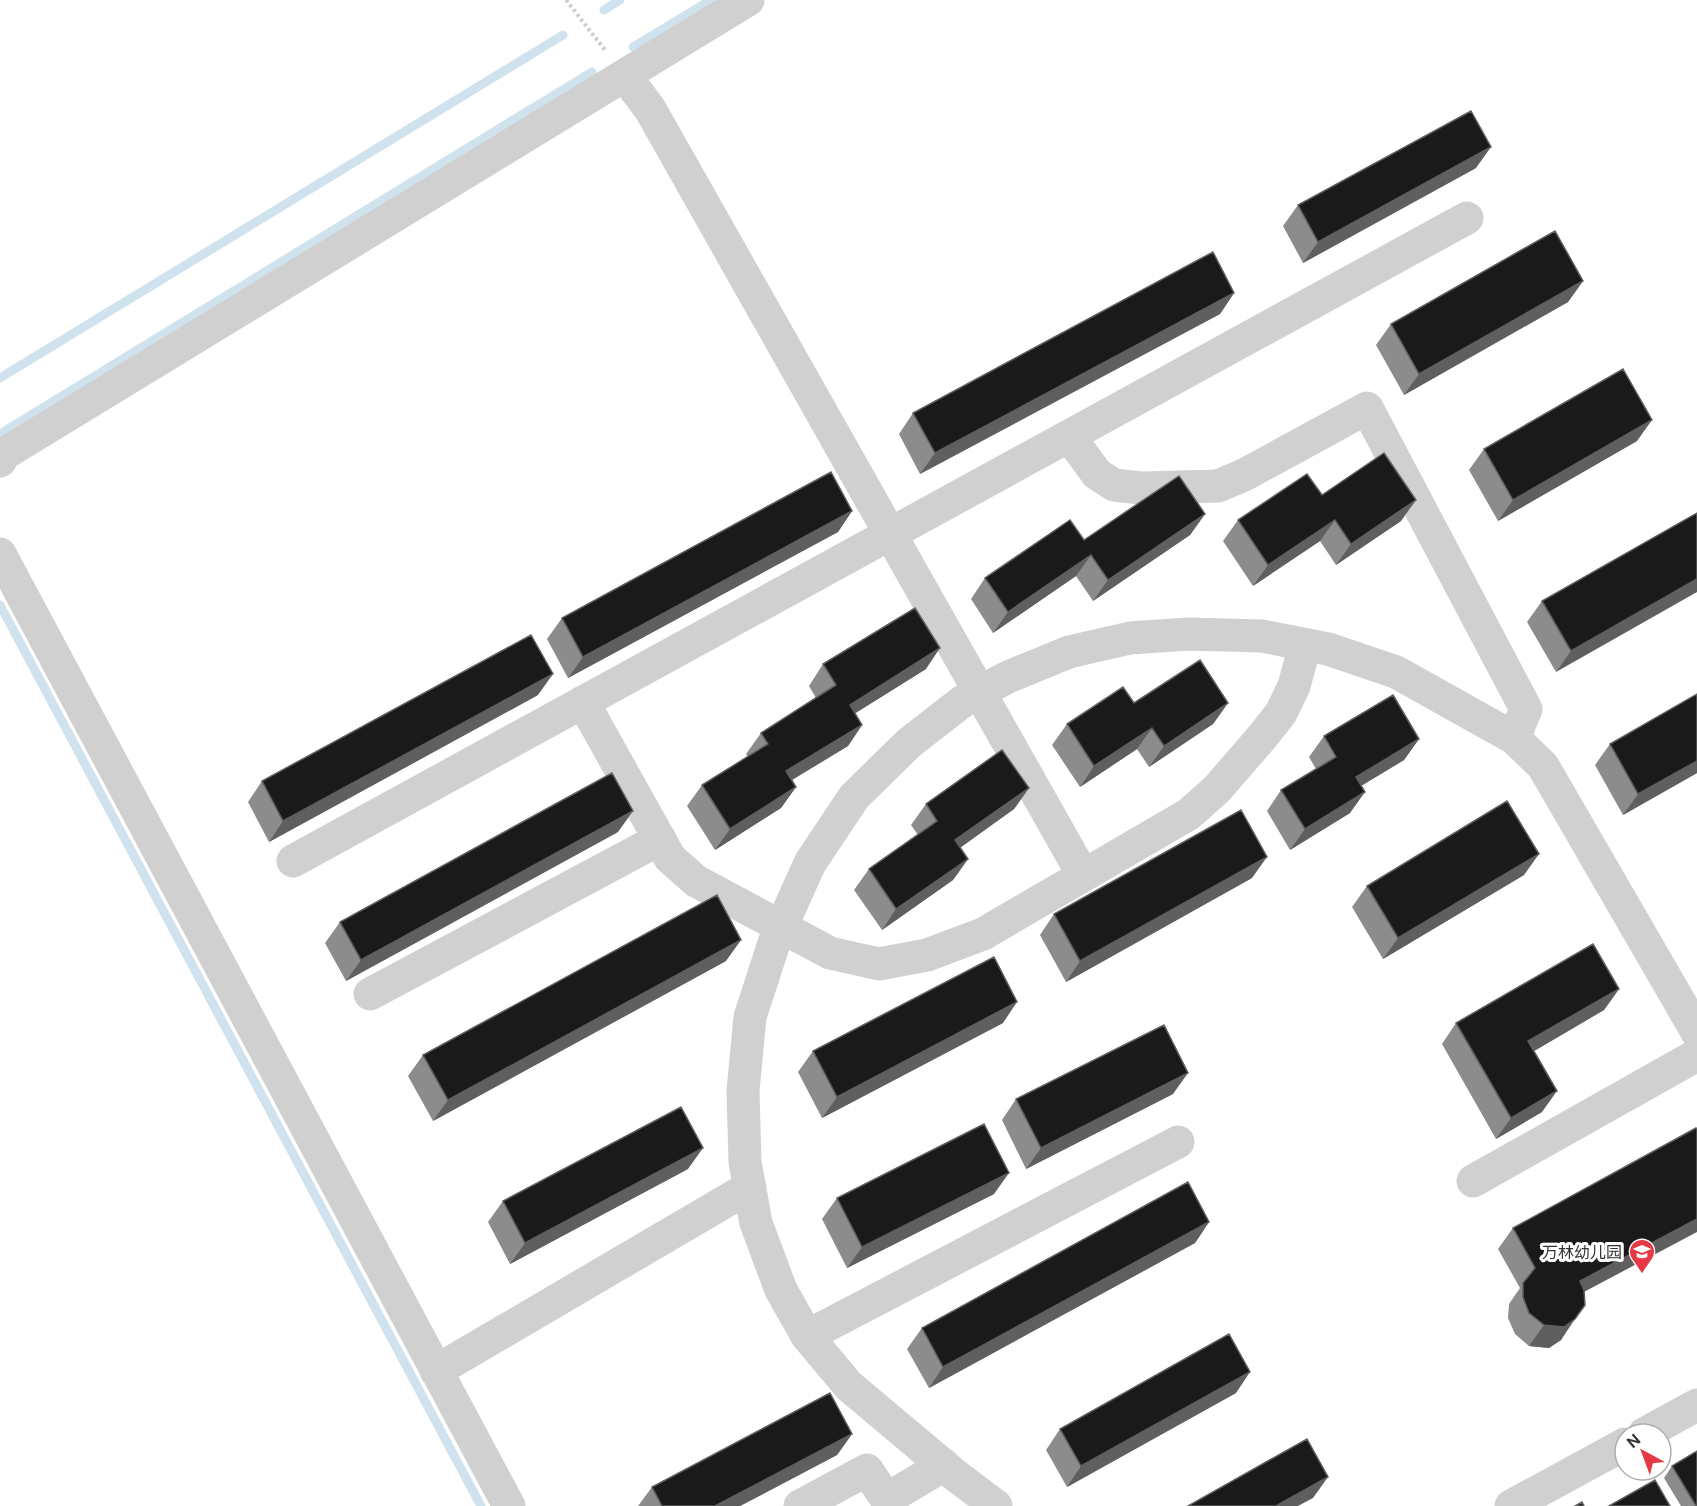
<svg xmlns="http://www.w3.org/2000/svg" width="1697" height="1506" font-family="'DM Sans','Noto Sans SC',sans-serif">
<rect width="100%" height="100%" fill="#fff"/>
<g fill="none" stroke-linecap="round" stroke-linejoin="round">
<path stroke="#cfe2ee" stroke-width="9" d="M604 10 620 0
M633 47 711 0
M0 378 563 35
M0 434 592 72
M0 605 481 1506"/>
<path stroke="#cdcdcd" stroke-width="4" stroke-dasharray="3 3" stroke-linecap="butt" d="M566 0 605 50"/>
<path stroke="#d0d0d0" stroke-width="33" d="M625 76 650 109 1083 875
M1069 436 1097 474 1114 485 1141 488 1218 486 1244 475 1367 408 1526 709 1514 738
M0 461 4 454 748 0
M0 554 509 1506
M583 702 670 858 696 881 830 953 879 964 927 955 983 934 1189 814 1217 789 1262 737 1281 713 1294 686 1305 645
M293 861 1467 218
M370 994 660 839
M1473 1181 1697 1055
M807 1336 1178 1142
M436 1371 750 1187
M1644 1434 1697 1405
M887 1499 944 1465
M800 1506 867 1470 891 1506
M996 1506 955 1475 849 1386 807 1336 781 1290 756 1223 745 1162 743 1091 750 1017 774 943 810 863 854 797 909 743 963 701 1008 677 1069 652 1130 638 1188 634 1262 636 1328 649 1396 672 1514 738 1543 766 1697 1032
M1511 1506 1625 1444"/>
</g>
<path fill="#8c8c8c" d="M1476 168 1303 263 1283 226 1298 205Z
M1583 281 1568 302 1404 395 1376 345 1391 324Z
M1234 293 1220 314 920 474 899 434 913 413Z
M1637 441 1498 521 1469 470 1484 449Z
M1322 495 1401 521 1336 565 1320 541 1253 586 1223 541 1238 520Z
M852 511 838 532 568 678 547 639 562 618Z
M1697 513 1556 672 1527 622 1542 601Z
M1205 514 1190 535 1093 601 1076 576 993 633 971 599 985 578 1084 540Z
M823 664 926 669 855 713 862 725 848 746 792 780 796 787 781 808 715 850 687 806 702 785 748 757 746 754 761 733 816 698 809 686Z
M538 695 269 842 248 802 262 781Z
M1134 703H1228L1213 724 1149 767 1137 749 1080 787 1052 745 1067 724Z
M1324 736 1419 739 1404 760 1361 786 1350 813 1290 850 1267 811 1281 790 1316 769 1309 757Z
M1610 744 1697 773 1623 815 1595 765Z
M1029 788 1014 809 960 848 968 859 953 880 882 930 854 890 869 869 918 835 911 825 926 804Z
M618 832 346 981 325 943 340 922Z
M1524 875 1383 959 1352 907 1367 886Z
M1252 878 1066 982 1040 935 1054 914Z
M726 961 433 1121 408 1076 423 1055Z
M1619 989 1604 1010 1534 1051 1542 1112 1496 1139 1442 1044 1456 1023Z
M1003 1023 822 1118 798 1072 813 1051Z
M1173 1094 1026 1169 1002 1120 1016 1099Z
M688 1169 510 1264 488 1222 503 1201Z
M994 1194 847 1268 822 1219 837 1198Z
M1209 1222 1195 1243 929 1388 907 1349 922 1328Z
M1513 1228 1584 1292 1561 1340 1549 1348 1529 1346 1515 1334 1508 1318 1509 1304 1520 1288 1498 1249Z
M1236 1393 1067 1487 1046 1450 1060 1429Z
M852 1434 837 1455 740 1506H638L652 1487Z
M1672 1466 1697 1506H1681L1664 1478Z"/>
<path fill="#5f5f5f" d="M1491 147 1476 168 1303 263 1318 242Z
M1583 281 1568 302 1404 395 1419 374Z
M1234 293 1220 314 920 474 935 453Z
M1652 420 1637 441 1498 521 1513 500Z
M1416 500 1401 521 1336 565 1351 544Z
M852 511 838 532 568 678 583 657Z
M1205 514 1190 535 1093 601 1108 580Z
M1335 520 1320 541 1253 586 1268 565Z
M1091 555 1076 576 993 633 1008 612Z
M1697 579V592L1556 672 1571 651Z
M940 648 926 669 835 726 850 705Z
M553 674 538 695 269 842 283 821Z
M1228 703 1213 724 1149 767 1164 746Z
M862 725 848 746 772 792 786 771Z
M1152 728 1137 749 1080 787 1094 766Z
M1419 739 1404 760 1341 798 1356 777Z
M1697 761V773L1623 815 1638 794Z
M796 787 781 808 715 850 730 829Z
M1029 788 1014 809 940 862 955 840Z
M1365 792 1350 813 1290 850 1305 829Z
M633 811 618 832 346 981 361 960Z
M1539 854 1524 875 1383 959 1398 938Z
M1267 857 1252 878 1066 982 1080 961Z
M968 859 953 880 882 930 896 909Z
M741 940 726 961 433 1121 448 1100Z
M1619 989 1604 1010 1514 1063 1528 1041Z
M1017 1002 1003 1023 822 1118 837 1097Z
M1188 1073 1173 1094 1026 1169 1041 1148Z
M1557 1091 1542 1112 1496 1139 1511 1118Z
M703 1148 688 1169 510 1264 525 1243Z
M1009 1173 994 1194 847 1268 862 1247Z
M1697 1219V1232L1565 1302 1580 1281Z
M1209 1222 1195 1243 929 1388 943 1367Z
M1575 1319 1561 1340 1549 1348 1529 1346 1544 1325Z
M1250 1372 1236 1393 1067 1487 1081 1466Z
M852 1434 837 1455 740 1506H715Z
M1328 1477 1313 1498 1298 1506H1276Z"/>
<path fill="#1a1a1a" stroke="#5f5f5f" stroke-width="1.5" d="M1471 111 1491 147 1318 242 1298 205Z
M1555 231 1583 281 1419 374 1391 324Z
M1213 252 1234 293 935 453 913 413Z
M1623 369 1652 420 1513 500 1484 449Z
M1384 453 1416 500 1351 544 1335 520 1268 565 1238 520 1307 474 1322 495Z
M831 472 852 511 583 657 562 618Z
M1179 476 1205 514 1108 580 1091 555 1008 612 985 578 1070 520 1084 540Z
M1697 513V579L1571 651 1542 601Z
M915 608 940 648 850 705 862 725 786 771 796 787 730 829 702 785 768 744 761 733 836 685 823 664Z
M531 635 553 674 283 821 262 781Z
M1200 660 1228 703 1164 746 1152 728 1094 766 1067 724 1123 687 1134 703Z
M1697 694V761L1638 794 1610 744Z
M1393 695 1419 739 1356 777 1365 792 1305 829 1281 790 1336 757 1324 736Z
M1002 750 1029 788 955 840 968 859 896 909 869 869 937 821 926 804Z
M612 773 633 811 361 960 340 922Z
M1507 801 1539 854 1398 938 1367 886Z
M1241 810 1267 857 1080 961 1054 914Z
M717 895 741 940 448 1100 423 1055Z
M1593 944 1619 989 1528 1041 1557 1091 1511 1118 1456 1023Z
M994 957 1017 1002 837 1097 813 1051Z
M1164 1025 1188 1073 1041 1148 1016 1099Z
M681 1107 703 1148 525 1243 503 1201Z
M984 1124 1009 1173 862 1247 837 1198Z
M1696 1128 1697 1129V1219L1580 1281 1584 1290 1585 1305 1575 1319 1564 1327 1544 1325 1529 1313 1523 1297V1283L1535 1268 1513 1228Z
M1188 1182 1209 1222 943 1367 922 1328Z
M1229 1334 1250 1372 1081 1466 1060 1429Z
M830 1393 852 1434 715 1506H662L652 1487Z
M1307 1439 1328 1477 1276 1506H1188Z
M1697 1451V1506H1696L1672 1466Z
M1655 1480 1670 1506H1609Z
M1582 1502 1584 1506H1575Z"/>
<defs>
<symbol id="school-pin" viewBox="-11 -11 22 30"><path d="M0 17L-7.5 6A9.5 9.5 0 1 1 7.5 6Z" fill="#e63946" stroke="#fff"/><path d="M0-5L7-2L0 1L-7-2ZM-4 1L0 2.5L4 1V4Q0 6-4 4Z" fill="#fff"/></symbol>
</defs>
<g fill-rule="evenodd">
<use href="#school-pin" x="1627" y="1237" width="30" height="40"/>
</g>
<g text-anchor="middle" stroke-width="6" stroke-linejoin="round" paint-order="stroke">
<g font-size="16" fill="#333" stroke="#fff" text-anchor="end">
<text x="1622" y="1258">万林幼儿园</text>
</g>
</g>
<g transform="translate(1643 1452) rotate(319)"><circle r="28" fill="#ffffff" stroke="#adadad" stroke-width="1.5"/>
<path d="M0-4.5L10 22L0 15L-10 22Z" fill="#e63946"/>
<text y="-9" font-size="16" font-weight="bold" text-anchor="middle" fill="#333333">N</text>
</g>
</svg>
